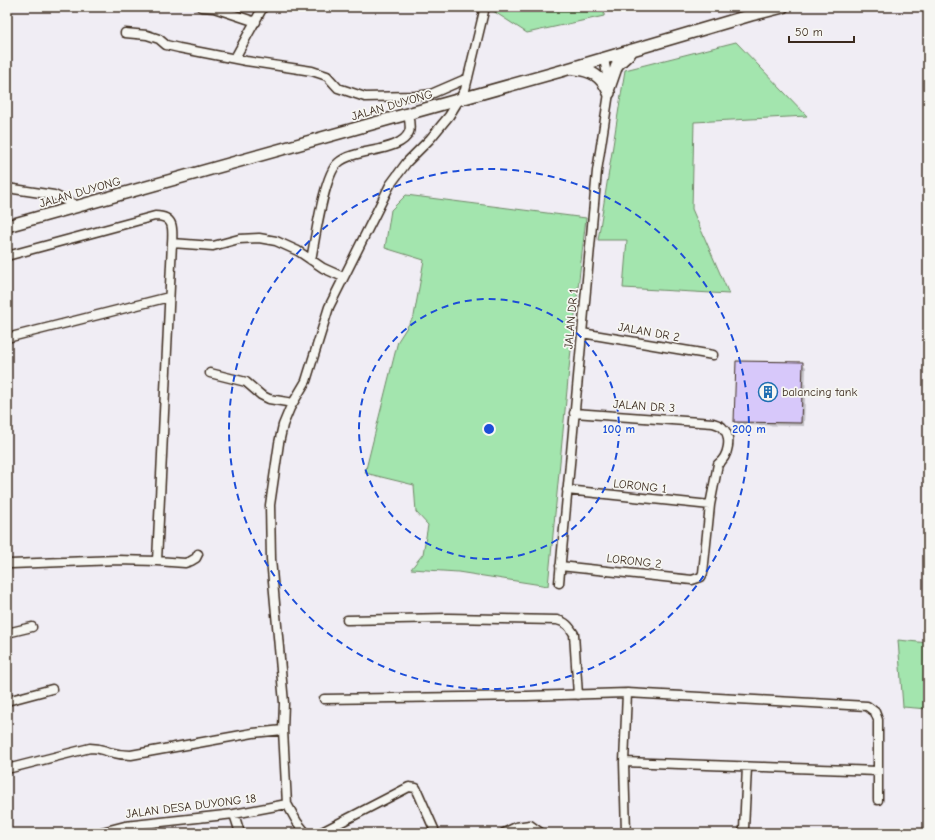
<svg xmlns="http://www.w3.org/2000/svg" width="935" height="840" font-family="'Comic Neue',sans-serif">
<rect width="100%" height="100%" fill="#f0edf4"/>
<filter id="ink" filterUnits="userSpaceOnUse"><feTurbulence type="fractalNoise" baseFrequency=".025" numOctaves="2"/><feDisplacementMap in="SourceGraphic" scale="8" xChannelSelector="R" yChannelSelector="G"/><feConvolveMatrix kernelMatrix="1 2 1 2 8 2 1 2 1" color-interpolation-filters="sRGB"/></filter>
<g filter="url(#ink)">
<path fill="#a3e5ae" stroke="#6f8866" d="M487 7H605L604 16 527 33Z
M736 42 807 116 694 122 692 209 729 294 623 288 627 240H598L625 70Z
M406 195 586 218 570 359 548 586 458 572 411 569 423 554 428 525 416 512 414 485 365 473 398 341 414 316 424 260 385 248 391 210Z
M898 640 928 643V709L903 707Z"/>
<path fill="#0003" d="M802 363 806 367 804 426 739 425 735 421Z"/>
<path fill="#d7c8fa" stroke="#3b2a1e" d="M736 361 803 362 801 423 734 422Z"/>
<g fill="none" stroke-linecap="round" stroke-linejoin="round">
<defs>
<path id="minor" d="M201 7 214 8 256 22
M748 7 751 15
M125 33 147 35 159 39 166 45 179 48 246 61 312 71 327 76 338 88 365 97 416 96 431 94 468 78
M235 58 263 7
M7 188 54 195 78 206
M172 243 213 246 239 239 259 238 276 241 298 251 323 268 343 277
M7 256 155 216C174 216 173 228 172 243L157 561
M311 260C315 240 324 174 338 163 354 148 401 153 409 132 411 127 409 119 408 114
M582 333 713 355
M7 338 169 297
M210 373 246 382 261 395 269 399 293 403
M567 490 710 505
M7 563 11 564 117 560 157 561 185 563 191 561 196 558 198 554
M560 566 692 580 701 577 703 573 710 505 718 464C728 457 733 437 722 427 720 425 716 424 713 423L574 413
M559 583 597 171 609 93 608 81 604 58
M347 620 448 618 557 620C566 622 569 626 574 634L578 695
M7 633 32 627
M324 699 527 696 627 693 867 706 875 712 878 720V800
M7 701 52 689
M624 762 878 771
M7 769 90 748C100 748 100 749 109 752 116 754 124 755 131 755L253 733 283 730
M234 814 240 833
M98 833 125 826 234 814 287 804
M306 833 297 822 287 804 283 730 284 703 271 559 270 505 279 443 283 425 290 408 306 381 329 307 390 185 407 162 430 139 449 116 465 90 485 7
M320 833 409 787 416 788 434 829
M504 833 516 827 530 825 541 833
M626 833 624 762 627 693
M742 833 744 829 747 767"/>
<path id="secondary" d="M574 69C591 70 602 76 609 93
M609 88 617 65 631 52
M7 226 561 71 751 15 783 7"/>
</defs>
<use href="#minor" stroke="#3b2a1e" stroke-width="11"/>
<use href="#secondary" stroke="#3b2a1e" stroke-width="14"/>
<use href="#minor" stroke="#f6f6f2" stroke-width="8"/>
<use href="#secondary" stroke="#f6f6f2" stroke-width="11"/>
</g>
</g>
<g fill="none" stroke="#1d4ed8" stroke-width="2" stroke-dasharray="7 5">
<circle cx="489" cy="429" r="130"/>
<circle cx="489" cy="429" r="260"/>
</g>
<defs>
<symbol id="building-ring" viewBox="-11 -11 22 22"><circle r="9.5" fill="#f6f6f2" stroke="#1f6fb2" stroke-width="1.5"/><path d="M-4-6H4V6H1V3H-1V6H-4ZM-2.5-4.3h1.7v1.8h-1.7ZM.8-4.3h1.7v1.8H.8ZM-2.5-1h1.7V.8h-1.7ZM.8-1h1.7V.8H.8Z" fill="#1f6fb2"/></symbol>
</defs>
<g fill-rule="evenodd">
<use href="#building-ring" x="757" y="381" width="22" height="22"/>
</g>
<g text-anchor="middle" stroke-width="3.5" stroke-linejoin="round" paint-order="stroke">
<g font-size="12" fill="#3b2a1e" stroke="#f6f6f2">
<text transform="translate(392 105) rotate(-16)" y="4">JALAN DUYONG</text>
<text transform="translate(80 192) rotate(-16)" y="4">JALAN DUYONG</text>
<text transform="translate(571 319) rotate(-85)" y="4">JALAN DR 1</text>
<text transform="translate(649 332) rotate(10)" y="4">JALAN DR 2</text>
<text transform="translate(644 406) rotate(4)" y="4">JALAN DR 3</text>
<text transform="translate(640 486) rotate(6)" y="4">LORONG 1</text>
<text transform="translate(634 561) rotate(6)" y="4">LORONG 2</text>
<text transform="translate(191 806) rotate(-7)" y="4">JALAN DESA DUYONG 18</text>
</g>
<g font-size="12" fill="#3b2a1e" stroke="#f6f6f2" text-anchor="start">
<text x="782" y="396">balancing tank</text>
</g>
</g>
<circle cx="489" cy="429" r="6" fill="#1d4ed8" stroke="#f6f6f2" stroke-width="2"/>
<g font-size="12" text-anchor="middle" font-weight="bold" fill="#1d4ed8" stroke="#f6f6f2" stroke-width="3.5" stroke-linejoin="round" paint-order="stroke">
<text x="619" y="433">100 m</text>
<text x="749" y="433">200 m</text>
</g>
<rect width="935" height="840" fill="none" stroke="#f6f6f2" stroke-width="24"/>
<rect x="12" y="12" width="911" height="816" fill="none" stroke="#3b2a1e" stroke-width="1.5" filter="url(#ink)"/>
<path d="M789 36v6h65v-6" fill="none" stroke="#3b2a1e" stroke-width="2"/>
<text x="795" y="36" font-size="12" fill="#3b2a1e" stroke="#f6f6f2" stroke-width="3" paint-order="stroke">50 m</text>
</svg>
